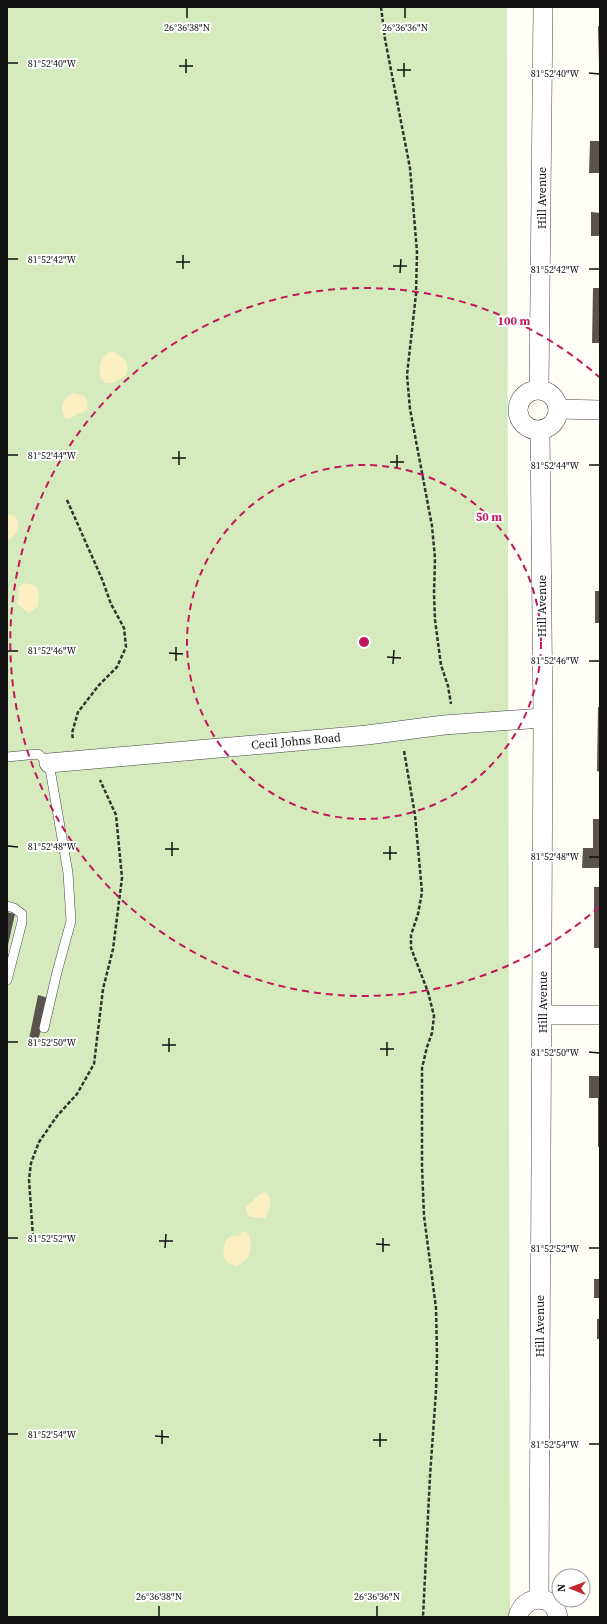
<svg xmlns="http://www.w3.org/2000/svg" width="607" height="1624" font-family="'Source Serif 4',serif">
<rect width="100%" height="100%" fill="#fffdf5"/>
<path fill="#d5ebbd" d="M7 7H507L510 1617H7Z"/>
<path fill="#fbeec1" d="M112 351C122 356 133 365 125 376 119 378 115 383 112 383 94 387 97 354 112 351Z
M74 393 84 396 87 401 88 409 82 413H77C72 417 73 420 65 418 59 407 63 397 74 393Z
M7 514C23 514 20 534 9 540L7 538Z
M24 583 34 585 39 590 38 606 29 613 17 604 19 594 18 588Z
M264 1192C275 1197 269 1210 265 1218L251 1217 247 1214 246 1207 261 1193Z
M243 1231 247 1232C252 1240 252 1249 248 1258L237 1266C221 1264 222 1252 226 1240L231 1236H238Z"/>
<path fill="#5a524d" d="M598 26H600V65H599Z
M590 141H600V173H589Z
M591 212 600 213V236H591Z
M593 288H600V343H592Z
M595 591H600V623H595Z
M598 707H600V772L597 771Z
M593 819H600V868H582L583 848H593Z
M594 887H600V948H594Z
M7 912 15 914 8 945H7Z
M38 995 48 998 37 1046 28 1044Z
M589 1076H600V1147H598V1098H589Z
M594 1279H600V1298H594Z
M597 1319H600V1339H597Z"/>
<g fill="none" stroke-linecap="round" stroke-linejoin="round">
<defs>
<path id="lane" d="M7 757 38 754 49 763 68 873 71 921 57 972 44 1028
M7 906 14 908 22 914V922L7 980"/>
<path id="street" d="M539 389 543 7
M518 410a20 20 0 1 1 40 0a20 20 0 1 1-40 0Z
M559 409 600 410
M49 763 367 735 444 725 543 718
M543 1015H600
M539 1599 543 718 540 430
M518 1617C523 1594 554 1593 558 1617"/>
</defs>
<use href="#lane" stroke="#444" stroke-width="10"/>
<use href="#street" stroke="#444" stroke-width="20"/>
<path stroke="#333" stroke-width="2.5" stroke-dasharray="4 2" stroke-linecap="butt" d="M381 7 385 39 410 168 417 252 416 294 407 375 410 409 432 526 435 558 434 594 435 620 441 665 448 686 451 704
M67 500 102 579 111 604 124 628 126 647 117 667 99 685 78 712 72 733 73 739
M404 751 415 815 422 892 418 914 411 935V948L428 992 434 1016 432 1033 427 1047 422 1068V1167L424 1216 436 1308 437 1356 436 1391 430 1476 423 1617
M33 1237 29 1180 31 1163 39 1142 57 1116 77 1094 94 1064 103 989 113 949 122 878 116 815 100 780"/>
<use href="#lane" stroke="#fff" stroke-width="9"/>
<use href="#street" stroke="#fff" stroke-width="19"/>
</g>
<path fill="none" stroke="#111" stroke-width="1.5" d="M187 18V8M405 18V8M8 63H18M179 66H193M397 70H411M186 73V59M589 73 599 74M404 77V63M8 259H18M176 262H190M393 266H407M183 269V255M589 269H599M400 273 401 259M8 455H18M172 458H186M390 462H404M179 465V451M589 465H599M397 469V455M8 651H18M169 653 183 654M387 657 401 658M176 661V647M589 661H599M393 664 394 650M8 846 18 847M165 849H179M383 853H397M172 856V842M589 857H599M390 860V846M8 1042H18M162 1045H176M380 1049H394M169 1052V1038M589 1052 599 1053M387 1056V1042M8 1238H18M159 1241H173M376 1244 390 1245M165 1248 166 1234M589 1248H599M383 1252V1238M8 1434H18M155 1436 169 1437M373 1440H387M162 1444V1430M589 1444H599M380 1447V1433M159 1616V1606M377 1616V1606"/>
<g fill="none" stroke="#c2185b" stroke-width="2" stroke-dasharray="7 5">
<circle cx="364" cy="642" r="177"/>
<path d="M599 907A354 354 0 1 1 599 377"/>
</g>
<g text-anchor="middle" stroke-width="4" stroke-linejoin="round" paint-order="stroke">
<g font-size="12" fill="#111" stroke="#fff">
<text transform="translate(542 198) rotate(-90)" y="4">Hill Avenue</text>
<text transform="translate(542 606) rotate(-90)" y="4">Hill Avenue</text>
<text transform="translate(296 741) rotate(-5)" y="4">Cecil Johns Road</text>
<text transform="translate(543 1002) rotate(-90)" y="4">Hill Avenue</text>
<text transform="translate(540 1326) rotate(-90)" y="4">Hill Avenue</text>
</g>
</g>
<g font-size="10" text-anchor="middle" fill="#111" stroke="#fff" stroke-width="4" stroke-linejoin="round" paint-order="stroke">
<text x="187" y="31">26°36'38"N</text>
<text x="405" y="31">26°36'36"N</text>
<text x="52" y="67">81°52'40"W</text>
<text x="555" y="77">81°52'40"W</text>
<text x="52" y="263">81°52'42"W</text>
<text x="555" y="273">81°52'42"W</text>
<text x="52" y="459">81°52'44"W</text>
<text x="555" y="469">81°52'44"W</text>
<text x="52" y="654">81°52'46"W</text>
<text x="555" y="664">81°52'46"W</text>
<text x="52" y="850">81°52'48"W</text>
<text x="555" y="860">81°52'48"W</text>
<text x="52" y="1046">81°52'50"W</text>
<text x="555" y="1056">81°52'50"W</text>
<text x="52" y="1242">81°52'52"W</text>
<text x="555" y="1252">81°52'52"W</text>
<text x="52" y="1438">81°52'54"W</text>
<text x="555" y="1448">81°52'54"W</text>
<text x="159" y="1600">26°36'38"N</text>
<text x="377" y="1600">26°36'36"N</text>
</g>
<circle cx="364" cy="642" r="6" fill="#c2185b" stroke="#fff" stroke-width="2"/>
<g font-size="12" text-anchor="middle" font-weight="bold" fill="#c2185b" stroke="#fff" stroke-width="4" stroke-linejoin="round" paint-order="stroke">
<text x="514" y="325">100 m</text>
<text x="489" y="521">50 m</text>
</g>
<rect width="607" height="1624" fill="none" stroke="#111111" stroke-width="16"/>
<g transform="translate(571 1588) rotate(271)"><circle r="19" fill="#ffffff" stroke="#a0a0a0"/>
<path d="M0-3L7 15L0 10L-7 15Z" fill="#c4262e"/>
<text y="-6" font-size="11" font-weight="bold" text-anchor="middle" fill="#111111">N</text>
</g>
</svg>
